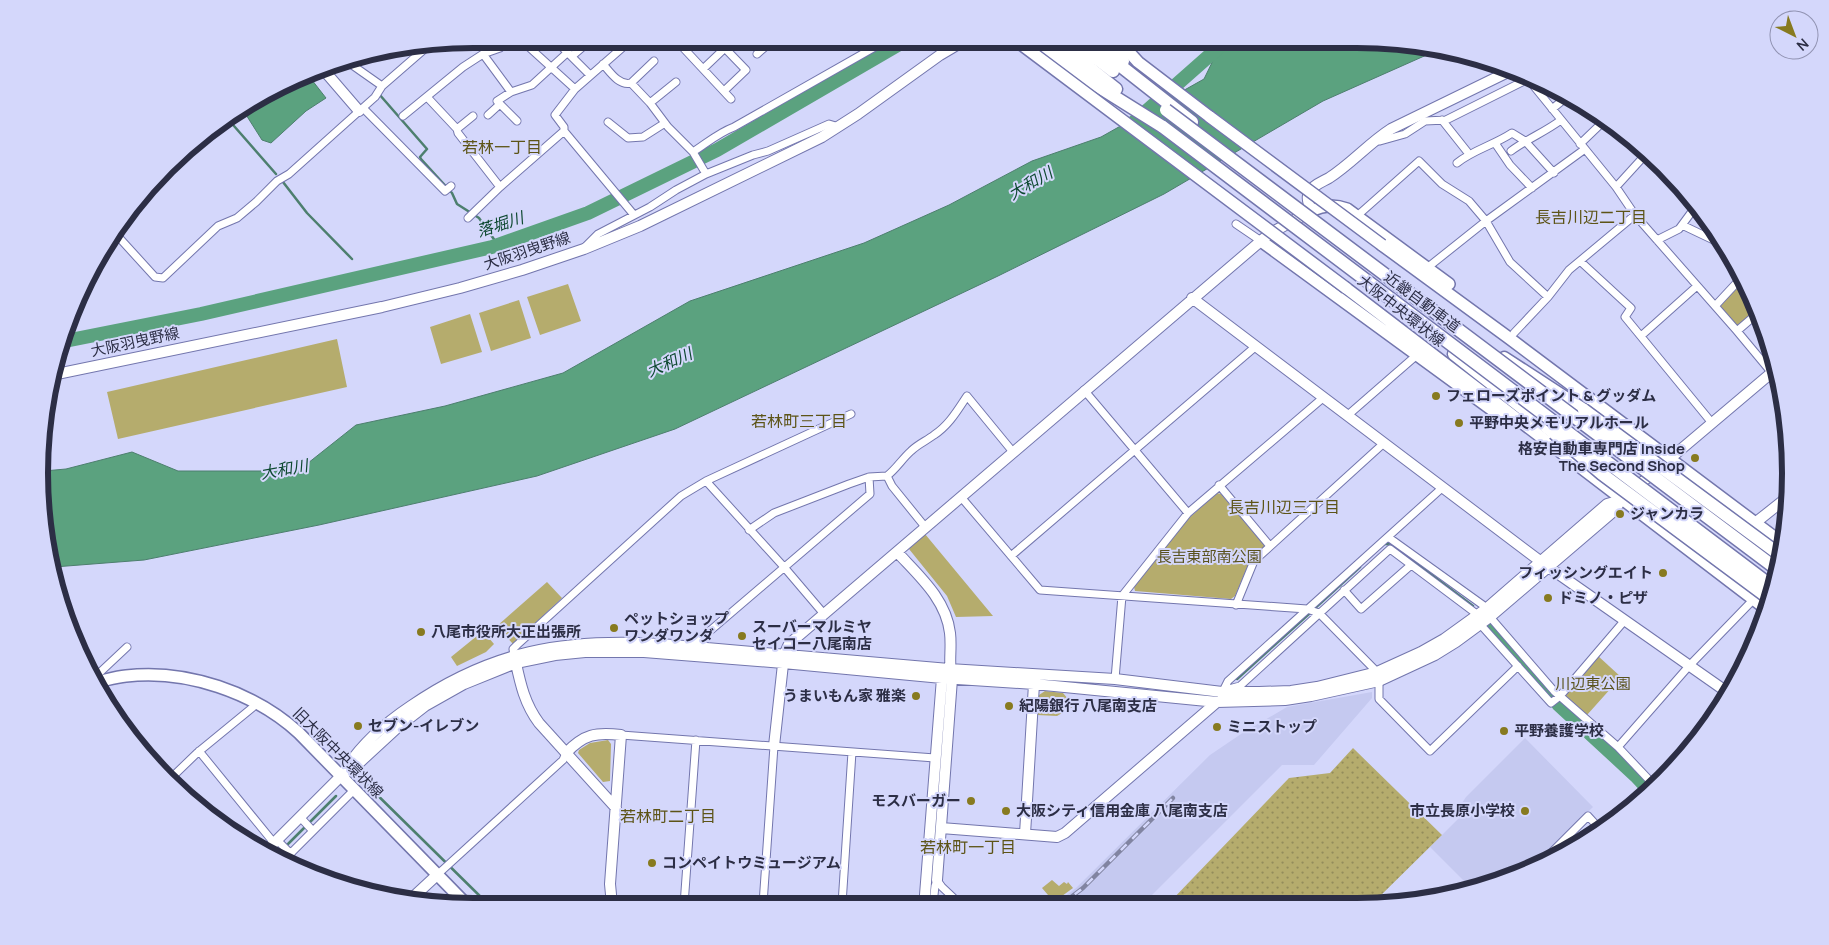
<svg xmlns="http://www.w3.org/2000/svg" width="1829" height="945" font-family="Manrope,'Noto Sans JP',sans-serif">
<defs>
<pattern id="grass-dots" width="8" height="8" patternUnits="userSpaceOnUse" patternTransform="scale(1.25)"><rect width="8" height="8" fill="#b5ac6d"/><path d="M2 2h.1M6 6h.1" fill="none" stroke="#938c5b" stroke-width="1.8" stroke-linecap="round"/></pattern>
</defs>
<rect width="100%" height="100%" fill="#d4d7fb"/>
<path fill="#c5c9f0" d="M1372 692V698L1314 765H1282L1144 903 1055 904 1076 888 1210 755 1244 732 1287 707Z
M1525 738 1593 807 1529 869 1522 873 1470 887 1430 847 1463 814 1458 809 1466 797Z"/>
<path fill="url(#grass-dots)" d="M1353 748 1442 835 1373 903H1169L1289 778 1330 773Z"/>
<path fill="#b5ac6d" d="M1743 279 1757 311 1739 326H1736L1721 309V305Z
M568 284 581 321 540 335 527 297Z
M519 300 531 338 491 351 479 313Z
M470 314 482 352 441 364 430 327Z
M337 339 347 387 118 439 107 392Z
M1217 493 1221 494 1265 546 1251 558 1235 596 1231 599 1135 591 1134 587 1189 518Z
M925 534 993 616 956 617 947 596 909 549Z
M547 582 562 598 513 644 497 626Z
M483 631 494 644 486 652 457 666 451 657Z
M1597 655 1621 677 1587 715 1565 695Z
M1045 691 1063 693 1074 706 1057 716 1037 715 1039 695Z
M608 740 611 744 610 781 603 782 578 753 579 750 590 743Z
M1052 880 1059 886 1064 882 1067 884 1068 882 1073 888 1051 904 1045 897 1048 895 1042 888Z"/>
<path fill="#5ba27f" stroke="#4d7f6e" d="M1223 40H1385L1440 49 1323 101 1164 194 998 276 675 429 537 476 319 525 144 560 54 567 42 529 44 471 66 469 132 452 178 471H298L356 425 445 406 563 373 690 301 864 243 949 205 1032 161 1101 137 1204 79Z
M308 75 326 98 306 111 271 143 262 140 243 110Z"/>
<g fill="none" stroke-linecap="round" stroke-linejoin="round">
<path stroke="#4d7f6e" stroke-width="2.5" d="M379 94 427 149 420 157 421 159 452 193 457 204 479 218 498 245
M227 118 276 174
M283 182 307 213 352 259
M1384 544H1389L1404 554 1473 606
M1314 609 1360 567
M1237 679 1310 613
M359 777 489 905
M275 857 336 796"/>
<path stroke="#5ba27f" stroke-width="14" d="M1133 123 1227 40
M65 341 201 314 492 247 588 213 717 150 908 39
M1491 626 1550 696
M1558 704 1636 776 1649 790"/>
<defs>
<path id="street" d="M520 39 575 89
M554 39 590 75
M675 39 731 99
M716 39 746 70 724 91
M483 54 511 92
M757 54 765 47 757 39
M572 56 592 39
M345 60 382 86
M603 64C610 72 619 86 631 83L650 103 668 127 693 152 706 174
M703 69 725 48
M1528 79 1616 187 1635 215 1737 331 1772 373
M631 83 654 61
M427 97 457 129 458 133 500 187
M650 103 676 82
M363 108 445 191 451 186
M1552 109 1568 96
M488 115 500 104
M403 116 463 67 483 54 500 48 509 39
M1442 120 1469 154
M517 121 497 101 511 92 532 85 568 52
M608 122 628 138 643 137 665 123
M457 129 473 116
M564 131 634 215
M1375 140 1380 141 1405 134 1425 121 1446 120 1532 77
M1495 143 1510 165 1532 188
M1580 144 1606 119
M1511 151C1527 139 1545 132 1561 120
M693 152C707 143 718 133 734 127L889 39
M1457 163C1473 150 1494 145 1512 133L1525 141 1554 173
M1616 187 1647 153
M1357 216 1419 161 1442 184 1469 201 1486 221 1510 262 1548 297
M468 218 500 187 564 131V127L555 115 575 89 631 40
M1236 224 1261 241
M1682 225 1724 245
M114 232 155 277 163 278 218 226 237 218 256 202 277 181 289 174 375 97 382 86 428 46
M1657 240 1679 229 1696 206
M586 246 598 234 650 207 676 190 706 174 753 155 768 151 829 124 839 127
M1580 261 1631 308 1625 317 1712 423
M1427 268 1486 221 1585 149
M1715 306 1742 277
M1737 331 1758 313
M1514 333 1548 297 1569 270 1635 215
M1641 336 1697 286
M1084 390 1188 513
M1348 415 1418 354
M706 481 784 567 824 614
M1219 485 1270 546
M961 497 1040 590 1307 609 1319 613 1377 672
M926 528 892 486 887 476C897 468 902 459 911 451 918 444 926 441 934 435 949 425 957 411 967 396L1013 452
M749 530 774 513 849 484 869 477 887 476
M1388 537 1487 608
M1011 556 1255 347
M1344 590 1361 609 1411 565
M1236 605 1254 561 1384 443
M1490 617 1554 691 1618 747 1654 785
M1480 624 1551 703 1560 696 1625 620
M691 647 870 494 869 477
M514 655 513 649 517 645 681 496 706 481 851 414
M94 678 127 647
M1115 679 1122 596 1188 513 1324 397
M1379 681V699L1430 751 1518 666
M1229 689 1240 686 1390 549 1478 615
M1221 695 1228 681 1442 488
M621 735 935 758
M1618 747 1689 666 1753 600
M199 751 274 843
M168 781 197 753 258 703
M300 817 313 831
M277 840 291 854
M1543 861 1588 816 1600 829
M282 862 354 790
M437 875 563 760 566 753
M937 880 942 887 960 904
M763 904 774 746
M842 904 852 752
M933 904 935 886 937 880
M684 905 696 740"/>
<path id="secondary" d="M322 68 359 111
M1192 298 1540 561 1727 692
M52 375 382 307 460 288 522 270 584 249 640 226 822 137 858 114 940 55 967 39
M1755 523 1789 496
M897 552C919 576 946 599 950 633 952 649 948 664 952 679L937 880
M515 659C520 682 524 703 539 723L616 808
M774 746 784 655 789 644 1269 234 1311 211C1309 205 1306 197 1309 192 1313 185 1322 182 1329 178 1351 164 1369 143 1391 129L1512 70
M566 753C584 734 596 732 621 735L610 884 612 905
M343 773C360 745 384 724 411 706 491 651 564 638 661 644L949 669 1115 679 1222 692H1259L1291 691 1317 687 1377 672 1421 652 1444 639 1487 608 1607 504 1621 500
M941 828 1057 837 1065 833 1217 702
M1025 834 1034 684
M266 851 340 777 359 763 398 727 425 706 464 684 516 663 555 655 585 652H644L783 663 942 678 1034 684 1217 702 1285 700 1311 696 1379 681 1435 655 1456 642 1490 617 1614 511 1621 500 1776 369
M925 895 942 678 946 673
M410 900 437 875"/>
<path id="primary" d="M1117 39 1138 62 1210 117
M1311 211C1323 205 1334 204 1347 209L1449 284
M1261 241 1491 409 1504 414
M1382 245 1509 338 1782 543
M1346 288 1766 609
M96 682C106 680 116 677 126 676 186 669 254 692 299 733L467 905"/>
<path id="highway" d="M1033 39 1091 82 1163 127
M1053 39 1116 89
M1072 39 1113 71
M1092 39 1108 56 1192 122
M1105 39 1123 61
M1454 354 1554 433
M1504 358 1584 410"/>
</defs>
<use href="#street" stroke="#7376ad" stroke-width="9"/>
<use href="#secondary" stroke="#7376ad" stroke-width="12"/>
<use href="#primary" stroke="#7376ad" stroke-width="14"/>
<use href="#highway" stroke="#7376ad" stroke-width="15"/>
<use href="#street" stroke="#fff" stroke-width="7"/>
<use href="#secondary" stroke="#fff" stroke-width="10"/>
<use href="#primary" stroke="#fff" stroke-width="11"/>
<use href="#highway" stroke="#fff" stroke-width="12"/>
<defs>
<path id="rail" d="M1062 904 1083 888 1173 798"/>
</defs>
<use href="#rail" stroke="#8184a1" stroke-width="4.5"/>
<use href="#rail" stroke="#d4d7fb" stroke-width="2.5" stroke-dasharray="8" stroke-linecap="butt"/>
<defs>
<path id="primary-bridge" d="M1014 39 1346 288
M1210 117 1382 245"/>
<path id="highway-bridge" d="M1166 110 1778 570
M1163 127 1774 588
M1584 410 1780 555
M1554 433 1602 474 1770 599"/>
</defs>
<use href="#primary-bridge" stroke="#7376ad" stroke-width="14" stroke-linecap="butt"/>
<use href="#highway-bridge" stroke="#7376ad" stroke-width="15" stroke-linecap="butt"/>
<use href="#primary-bridge" stroke="#fff" stroke-width="11"/>
<use href="#highway-bridge" stroke="#fff" stroke-width="12"/>
</g>
<g fill="#877a1f" stroke="#d4d7fb" stroke-width="2">
<circle cx="1436" cy="396" r="5"/>
<circle cx="1459" cy="423" r="5"/>
<circle cx="1695" cy="458" r="5"/>
<circle cx="1620" cy="514" r="5"/>
<circle cx="1663" cy="573" r="5"/>
<circle cx="1548" cy="598" r="5"/>
<circle cx="614" cy="628" r="5"/>
<circle cx="421" cy="632" r="5"/>
<circle cx="742" cy="636" r="5"/>
<circle cx="916" cy="696" r="5"/>
<circle cx="1009" cy="706" r="5"/>
<circle cx="358" cy="726" r="5"/>
<circle cx="1217" cy="727" r="5"/>
<circle cx="1504" cy="731" r="5"/>
<circle cx="971" cy="801" r="5"/>
<circle cx="1006" cy="811" r="5"/>
<circle cx="1525" cy="811" r="5"/>
<circle cx="652" cy="863" r="5"/>
</g>
<g text-anchor="middle" stroke-width="4" stroke-linejoin="round" paint-order="stroke">
<g font-size="15" fill="#2c2e45" stroke="#d4d7fb">
<text transform="translate(527 251) rotate(-18)" y="5">大阪羽曳野線</text>
<text transform="translate(1422 302) rotate(37)" y="5">近畿自動車道</text>
<text transform="translate(1401 311) rotate(38)" y="5">大阪中央環状線</text>
<text transform="translate(135 342) rotate(-12)" y="5">大阪羽曳野線</text>
<text transform="translate(338 753) rotate(45)" y="5">旧大阪中央環状線</text>
</g>
<g font-size="15" font-weight="bold" fill="#2c2e45" stroke="#d4d7fb" text-anchor="start">
<text x="1446" y="401">フェローズポイント &amp; グッダム</text>
<text x="1469" y="428">平野中央メモリアルホール</text>
<text x="1685" y="454" text-anchor="end">格安自動車専門店 Inside<tspan x="1685" dy="17">The Second Shop</tspan></text>
<text x="1630" y="519">ジャンカラ</text>
<text x="1653" y="578" text-anchor="end">フィッシングエイト</text>
<text x="1558" y="603">ドミノ・ピザ</text>
<text x="624" y="624">ペットショップ<tspan x="624" dy="17">ワンダワンダ</tspan></text>
<text x="752" y="632">スーバーマルミヤ<tspan x="752" dy="17">セイコー八尾南店</tspan></text>
<text x="431" y="637">八尾市役所大正出張所</text>
<text x="906" y="701" text-anchor="end">うまいもん家 雅楽</text>
<text x="1019" y="711">紀陽銀行 八尾南支店</text>
<text x="368" y="731">セブン-イレブン</text>
<text x="1227" y="732">ミニストップ</text>
<text x="1514" y="736">平野養護学校</text>
<text x="961" y="806" text-anchor="end">モスバーガー</text>
<text x="1016" y="816">大阪シティ信用金庫 八尾南支店</text>
<text x="1515" y="816" text-anchor="end">市立長原小学校</text>
<text x="662" y="868">コンペイトウミュージアム</text>
</g>
<g font-size="15" fill="#59521d" stroke="#d4d7fb">
<text x="1209" y="562">長吉東部南公園</text>
<text x="1593" y="689">川辺東公園</text>
</g>
<g font-size="16" fill="#5d5417" stroke="#d4d7fb">
<text x="502" y="153">若林一丁目</text>
<text x="1591" y="223">長吉川辺二丁目</text>
<text x="799" y="427">若林町三丁目</text>
<text x="1284" y="513">長吉川辺三丁目</text>
<text x="668" y="822">若林町二丁目</text>
<text x="968" y="853">若林町一丁目</text>
</g>
<g font-size="16" font-style="italic" fill="#0e4931" stroke="#d4d7fb">
<text transform="translate(1030 183) rotate(-30)" y="6">大和川</text>
<text transform="translate(500 224) rotate(-18)" y="6">落堀川</text>
<text transform="translate(669 362) rotate(-24)" y="6">大和川</text>
<text transform="translate(284 469) rotate(-10)" y="6">大和川</text>
</g>
</g>
<path d="M0 0H1829V945H0ZM473 48H1357A425 425 0 0 1 1782 473V473A425 425 0 0 1 1357 898H473A425 425 0 0 1 48 473V473A425 425 0 0 1 473 48Z" fill="#d4d7fb" fill-rule="evenodd"/>
<path fill="none" stroke="#2c2e45" stroke-width="6" d="M473 48H1357A425 425 0 0 1 1782 473V473A425 425 0 0 1 1357 898H473A425 425 0 0 1 48 473V473A425 425 0 0 1 473 48Z"/>
<g transform="translate(1794 35) rotate(138)"><circle r="24" fill="#d4d7fb" stroke="#9193b2"/>
<path d="M0-4L9 19L0 12L-9 19Z" fill="#877a1f"/>
<text y="-8" font-size="14" font-weight="bold" text-anchor="middle" fill="#2c2e45">N</text>
</g>
</svg>
